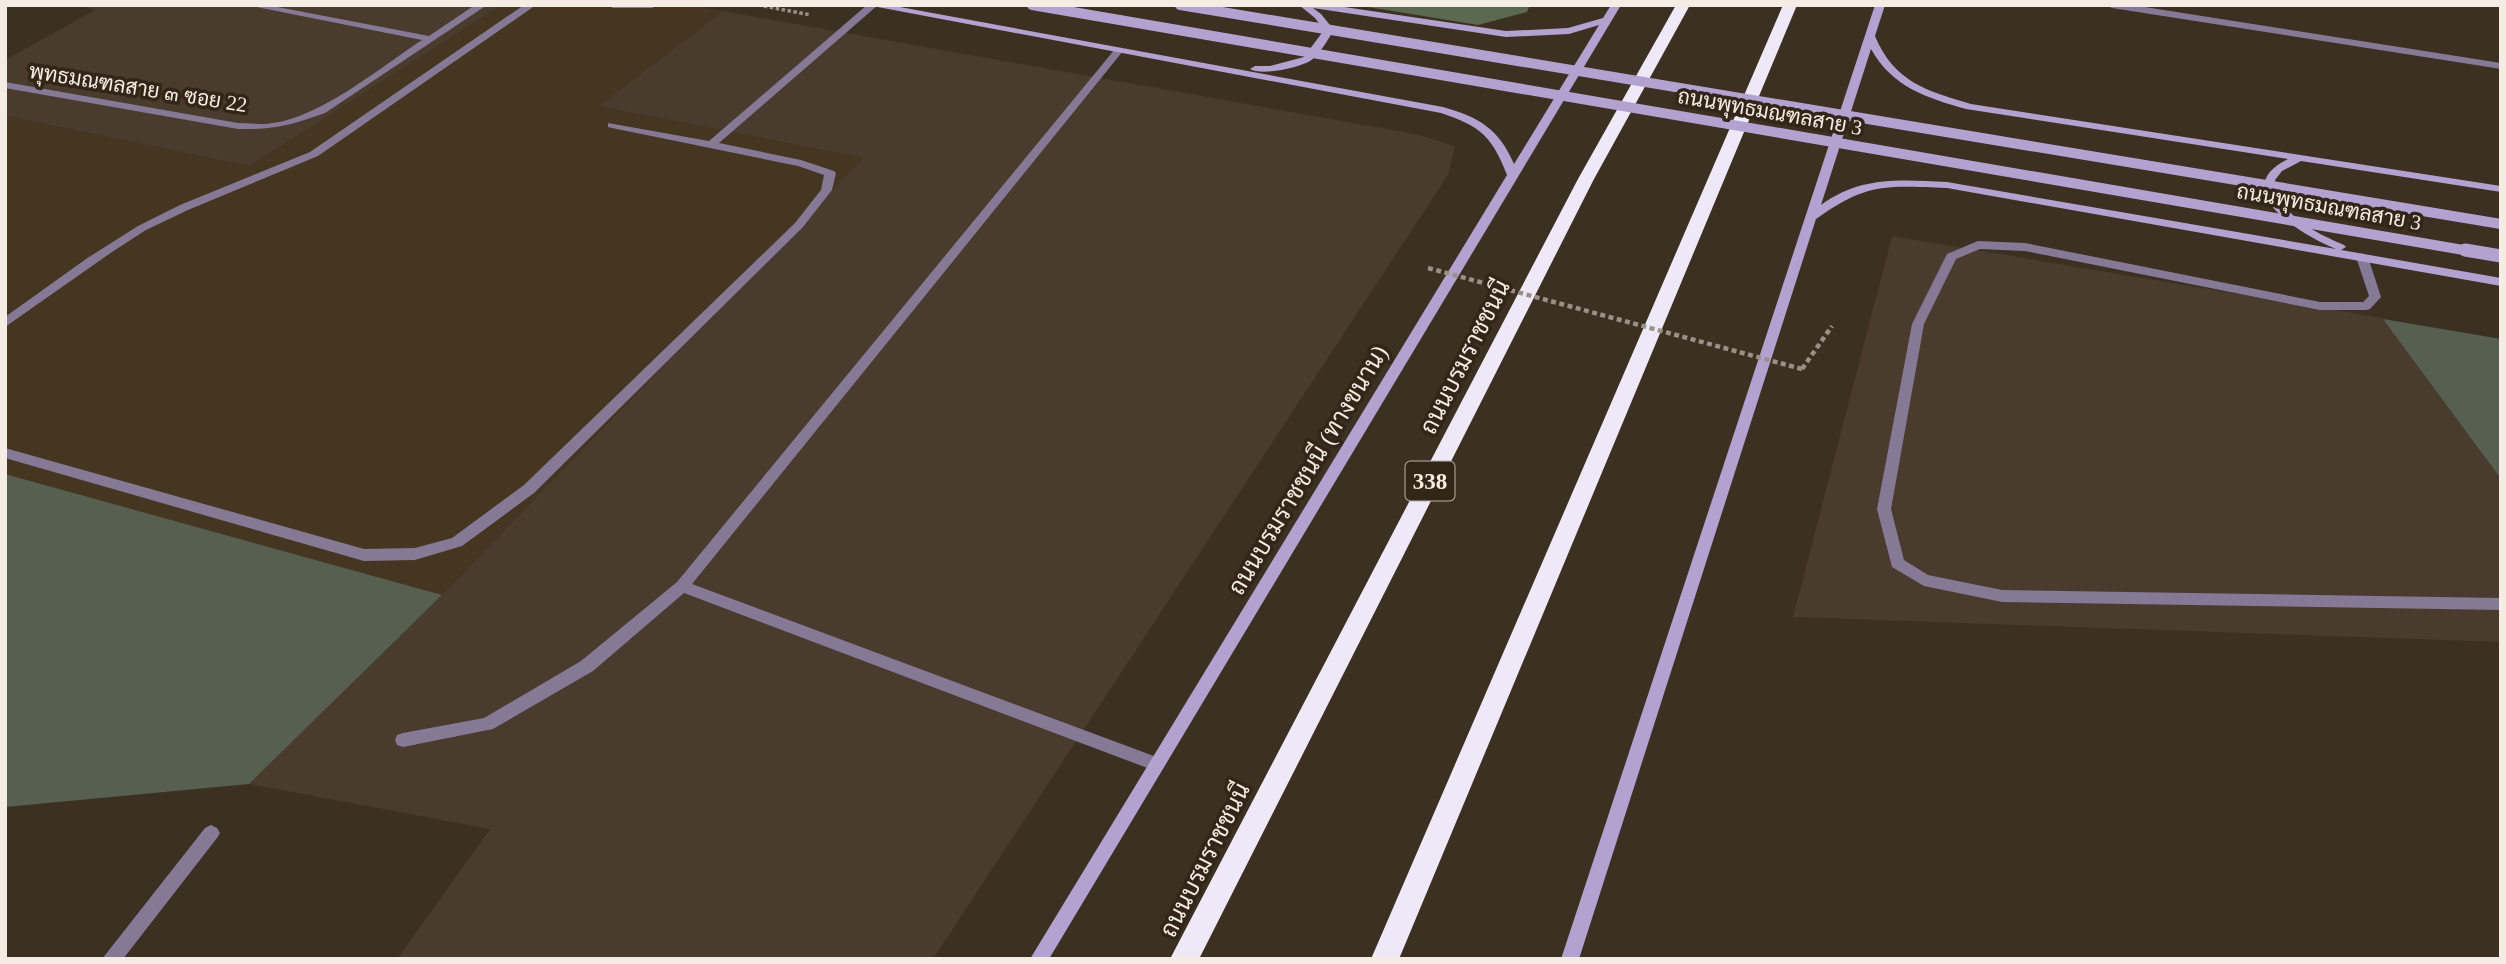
<svg xmlns="http://www.w3.org/2000/svg" width="2506" height="964" font-family="'Times New Roman',Sarabun,serif">
<rect width="100%" height="100%" fill="#3b3022"/>
<path fill="#493b2d" d="M80 5H502L250 166 5 116V60L95 10Z
M723 11 1415 134 1455 146 1448 175 933 959H397L490 829 249 784 442 595 863 158 598 106Z
M1892 236 2383 318 2501 479V642L1793 617Z"/>
<path fill="#453622" d="M502 5H689L723 11 599 106 863 158 442 595 5 474V116L250 166Z"/>
<path fill="#575f50" d="M2383 319 2501 339V479Z
M5 474 442 595 249 784 5 807Z"/>
<path fill="#5b6950" d="M1356 5H1530L1527 12 1478 25Z"/>
<g fill="none" stroke-linecap="round" stroke-linejoin="round">
<path stroke="#9a9085" stroke-width="3.5" stroke-dasharray="3.5 2.5" stroke-linecap="butt" d="M758 5 811 15"/>
<path stroke="#9a9085" stroke-width="4.5" stroke-dasharray="5 3.5" stroke-linecap="butt" d="M1802 369 1832 326"/>
<path fill="#857996" fill-rule="evenodd" d="M524 5H536L318 156 188 210 146 230 112 252 5 327V317L86 259 138 226 180 205 310 152Z
M608 5H657L652 8H613Z
M867 5H878L719 143 801 160 834 171 836 173 832 190 803 227 534 493 462 546 415 560 364 561 5 458V448L364 549 415 548 452 538 524 485 795 223 821 190 824 175 798 166 612 128 608 127V123L709 141Z
M1978 241 2025 243 2320 302H2363L2369 296 2356 257 2362 253 2368 257 2381 297 2370 309 2366 310H2320L2025 251 1980 249 1956 259 1924 324 1891 509 1904 560 1928 575 2002 590 2501 598V610L2002 602 1924 586 1892 567 1877 509 1912 324 1947 254Z"/>
<path fill="#857996" fill-rule="evenodd" d="M246 5H267L429 36 475 5H487L325 113C292 125 273 130 238 129L5 88V82L238 123C247 123 256 124 265 124 317 121 379 68 422 40Z
M2107 5H2132L2501 63V69L2112 8Z
M1115 49 1123 51 692 584 1162 759 1164 764 1162 769 1156 771 1150 769 684 593 593 671 493 729 403 747 397 745 395 740 397 735 403 733 484 718 581 661 677 582Z
M211 825 217 828 220 833 217 838 123 959H102L205 828Z"/>
<path fill="#b3a1cf" fill-rule="evenodd" d="M867 5H889L1443 107C1479 117 1499 129 1514 164L1599 25 1569 34 1506 37 1313 8 1321 14 1334 30C1328 39 1319 56 1310 61 1298 68 1261 76 1250 69L1255 66H1270L1304 57 1324 30 1315 18 1299 5H1331L1506 31 1568 28 1603 18 1611 5H1621L1049 959H1030L1507 175C1492 136 1480 126 1441 113Z
M1875 5H1885L1875 36C1894 82 1927 91 1971 104L2501 186V192L2301 161 2282 171 2275 180C2277 215 2316 233 2344 245L2346 247 2341 250 2501 278V286L1947 188C1886 186 1868 182 1816 219L1579 959H1561ZM1871 49C1892 87 1927 98 1966 109L2288 159C2225 190 2303 236 2336 249L1947 182C1899 180 1861 176 1821 205Z"/>
<path fill="#eee8f7" fill-rule="evenodd" d="M1676 5H1690L1594 179 1199 959H1170L1578 179Z
M1783 5H1797L1399 959H1371Z"/>
<path stroke="#9a9085" stroke-width="4.5" stroke-dasharray="5 3.5" stroke-linecap="butt" d="M1428 268 1802 369"/>
<path stroke="#b3a1cf" stroke-width="10" d="M1032 5 2475 252
M1180 5 2501 224"/>
<path stroke="#b3a1cf" stroke-width="13" d="M2465 250 2501 256"/>
</g>
<g text-anchor="middle" stroke-width="7" stroke-linejoin="round" paint-order="stroke">
<g font-size="21" fill="#f5ede4" stroke="#312618">
<text transform="translate(138 88) rotate(9)" y="7">พุทธมณฑลสาย ๓ ซอย 22</text>
<text transform="translate(1770 112) rotate(10)" y="7">ถนนพุทธมณฑลสาย 3</text>
<text transform="translate(2329 207) rotate(10)" y="7">ถนนพุทธมณฑลสาย 3</text>
</g>
<rect fill="#312618" stroke="#bab1a7" stroke-width="2" x="1405.5" y="461.5" width="49" height="39" rx="5"/>
<g font-size="23" font-weight="bold" fill="#f5ede4">
<text x="1430" y="489">338</text>
</g>
<g font-size="24" fill="#f5ede4" stroke="#312618">
<text transform="translate(1465 357) rotate(-63)" y="8">ถนนบรมราชชนนี</text>
<text transform="translate(1308 470) rotate(-59)" y="8">ถนนบรมราชชนนี (ทางขนาน)</text>
<text transform="translate(1205 860) rotate(-63)" y="8">ถนนบรมราชชนนี</text>
</g>
</g>
<rect width="2506" height="964" fill="none" stroke="#f5ede4" stroke-width="14"/>
</svg>
